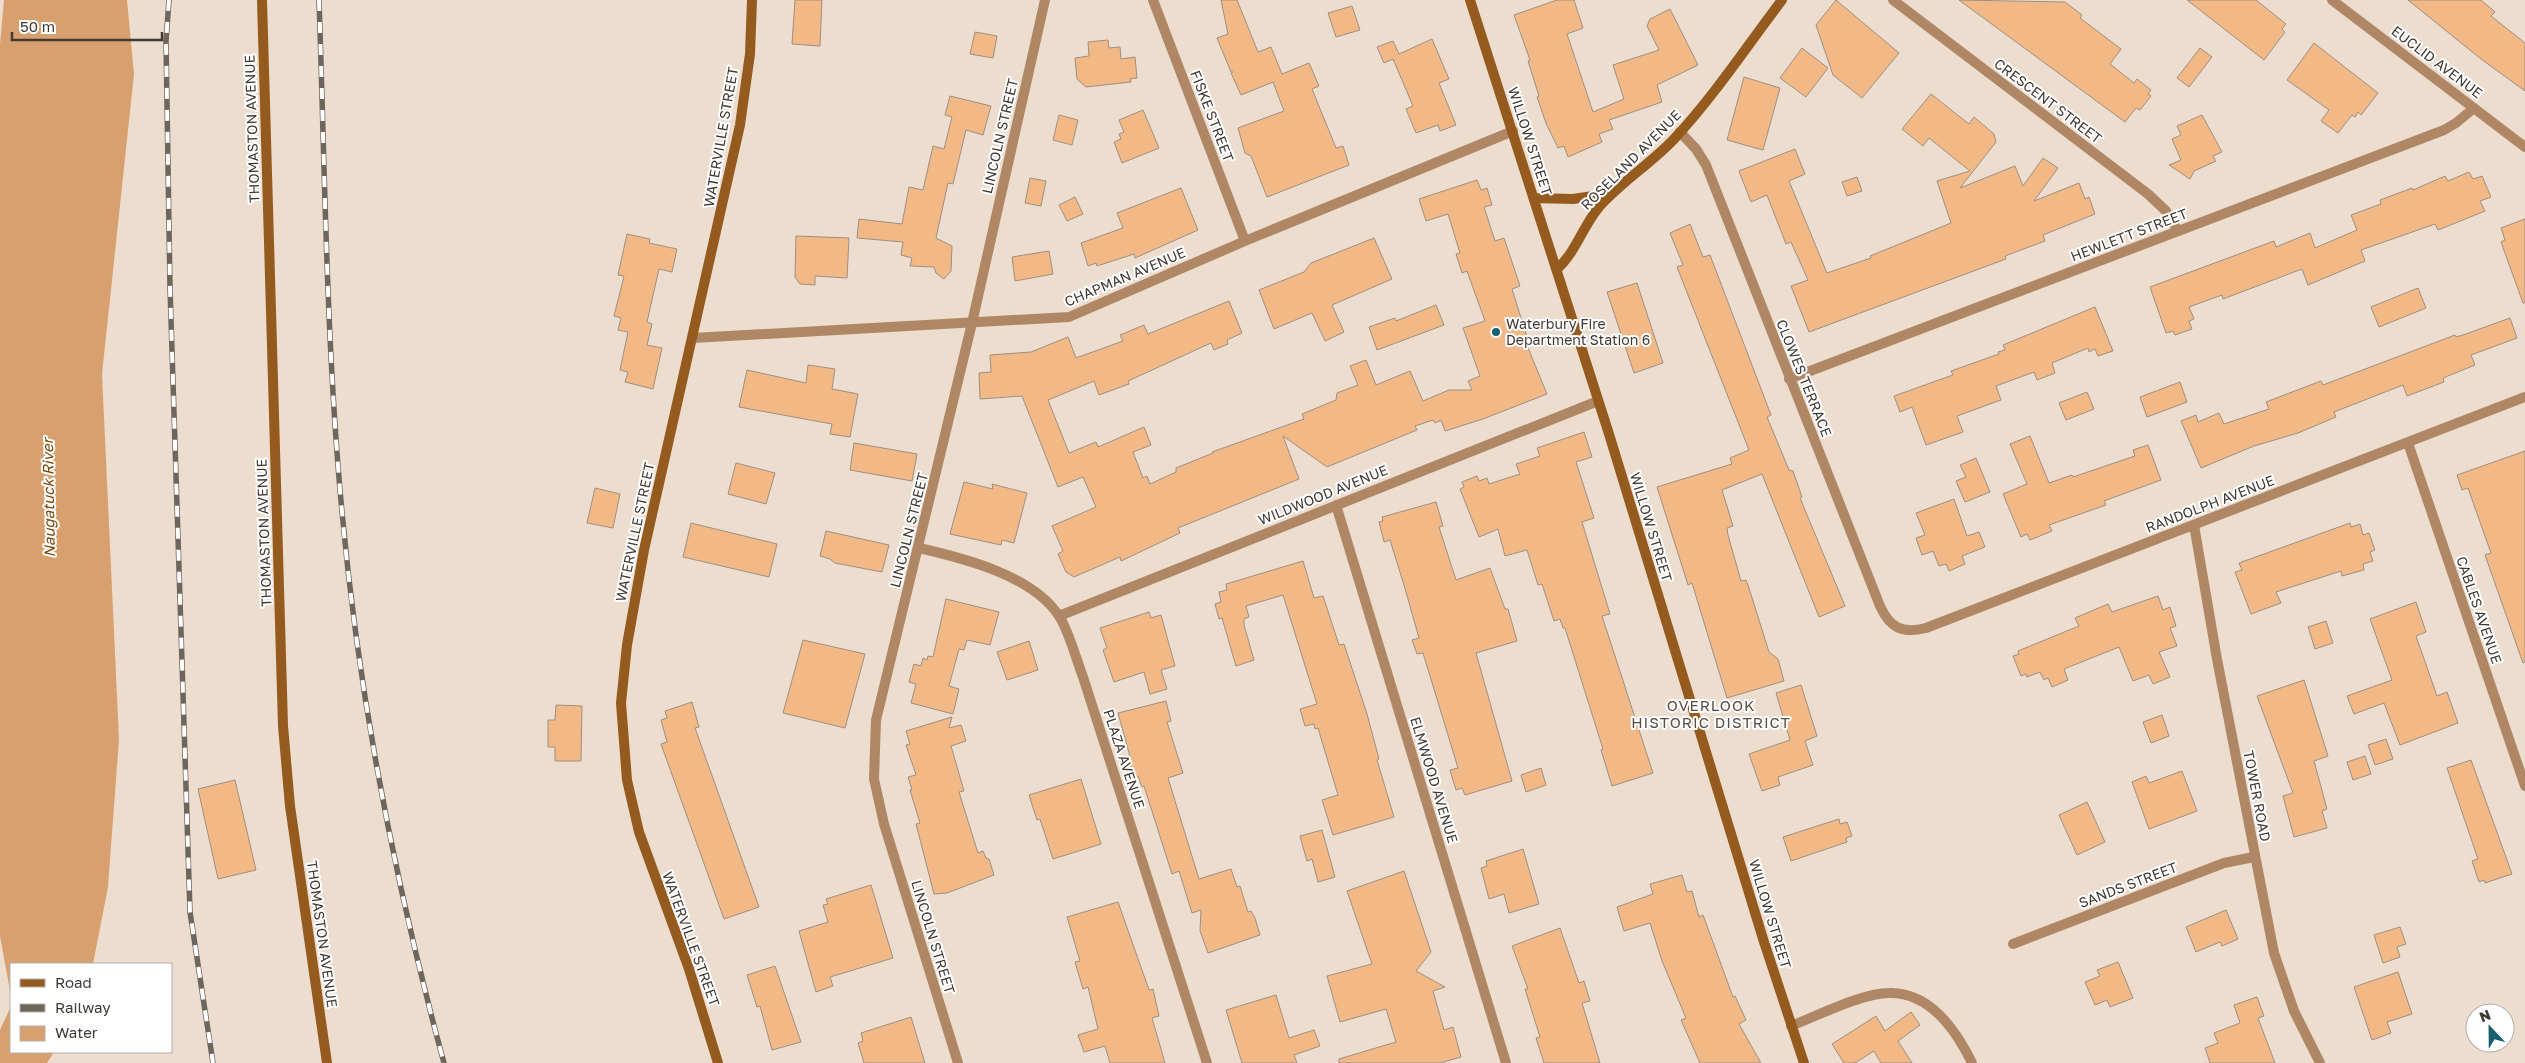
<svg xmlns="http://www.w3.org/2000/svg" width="2525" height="1063" font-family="'Golos Text',sans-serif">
<rect width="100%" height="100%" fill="#edddcf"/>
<path fill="#d8a06e" d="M4 0H127L134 74 102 374 119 739 108 887 93 964H11V996L0 936V44Z
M11 1006V1052H54L47 1063H0V1030Z"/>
<path fill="#f2b986" stroke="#9d8f82" d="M795 0H822L820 46 792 44Z
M1221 0H1237L1258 52 1271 47 1282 74 1309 63 1319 86 1312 89 1336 148 1343 146 1349 165 1267 197 1251 156 1245 153 1238 128 1284 111 1273 82 1241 95 1231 73 1233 72H1231L1217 38 1228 34Z
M1557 0H1574L1583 28 1567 34 1593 112 1624 99 1613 65 1659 50 1647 26 1650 19 1670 9 1698 65 1657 85 1662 102 1609 120 1613 129 1599 134 1602 142 1568 157 1564 146 1558 148 1546 123 1537 97 1539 96 1528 61 1530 60 1514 15Z
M1836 0 1899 53 1862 98 1833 75 1816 25Z
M1959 0 2065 2 2082 15 2080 18 2121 49 2110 64 2134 83 2137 79 2151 90 2148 94 2151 96 2140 110 2136 108 2125 122Z
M2187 0H2256L2286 24 2282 29 2285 32 2264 60Z
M2408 0H2481L2495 12 2491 16 2525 43V91L2481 59Z
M1352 6 1360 30 1336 37 1328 13Z
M975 32 997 36 993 58 970 54Z
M1432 39 1449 79 1439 83 1456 125 1440 131 1438 125 1416 133 1406 109 1413 106 1393 59 1384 63 1377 47 1393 41 1399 54Z
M1108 40 1109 48 1120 47 1121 59 1135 57 1137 78 1130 79 1131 82 1086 87 1077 79 1075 58 1089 56 1088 42Z
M2314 43 2378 93 2361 115 2358 112 2355 117 2352 115 2338 133 2321 121 2329 110 2287 80Z
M1802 48 1828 68 1806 97 1780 78Z
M2200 48 2212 57 2189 87 2177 78Z
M1744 77 1780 88 1763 150 1727 140Z
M1931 94 1969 124 1974 117 1994 134 1996 142 1960 188 2015 166 2023 186 2043 158 2058 168 2034 201 2079 183 2085 199 2089 197 2095 214 2043 235 2045 241 2005 256 2006 259 1809 332 1791 286 1808 280 1791 242 1786 244 1767 195 1751 202 1739 171 1795 149 1805 174 1789 181 1827 273 1871 258 1870 256 1951 223 1937 181 1970 171 1929 138 1923 146 1902 129Z
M950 96 991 106 983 135 966 130 953 184 948 183 936 238 952 246 951 271 944 279 936 273 934 267 910 266 912 258 901 255 903 242 857 238 859 219 902 224 909 187 923 190 933 146 944 149 952 117 945 115Z
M1143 110 1159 148 1122 163 1114 142 1121 139 1119 134 1124 132 1119 120Z
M1059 115 1078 120 1072 145 1053 140Z
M2202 115 2222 152 2213 156 2216 161 2194 171 2190 179 2169 165 2181 160 2172 139 2181 135 2177 126Z
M2469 172 2473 179 2482 176 2491 197 2480 201 2485 211 2438 230 2435 224 2361 250 2365 261 2308 285 2302 269 2223 299 2222 295 2189 307 2194 319 2189 321 2192 329 2175 335 2173 331 2166 333 2150 287 2274 241 2276 247 2310 233 2315 248 2357 230 2351 215 2381 204 2380 200 2412 188 2413 190 2445 176 2448 181Z
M1857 177 1862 191 1847 196 1842 182Z
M1030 178 1046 181 1041 206 1025 203Z
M1477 180 1481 190 1487 188 1492 205 1484 207 1495 241 1504 238 1520 286 1512 289 1527 337 1524 338 1547 394 1483 419 1445 431 1441 420 1435 423 1433 420 1415 426 1417 430 1327 467 1283 436 1299 479 1178 528 1180 533 1121 561 1120 557 1074 577 1066 572 1058 554 1063 551 1052 526 1096 507 1083 477 1058 487 1022 396 980 399 979 373 991 372 990 355 1031 352 1068 337 1076 358 1123 341 1120 335 1144 325 1148 334 1229 301 1242 333 1227 340 1228 344 1214 350 1211 343 1128 381 1129 384 1099 395 1094 381 1048 400 1069 453 1096 442 1098 447 1144 427 1151 445 1133 452 1143 478 1147 476 1150 484 1176 472V468L1213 453 1212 452 1304 419 1302 414 1336 400 1337 393 1358 385 1350 366 1366 360 1376 385 1410 371 1423 401 1449 390H1472L1468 381 1480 376 1463 328 1485 321 1467 271 1462 273 1456 254 1460 253 1448 214 1426 221 1419 199Z
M1181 188 1198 230 1135 258 1134 254 1097 266 1096 263 1088 266 1081 243 1123 228 1117 213Z
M1075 197 1083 214 1067 221 1059 205Z
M2525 219V303H2523L2501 242 2505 240 2501 228Z
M1690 224 1703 257 1710 255 1771 415 1767 417 1789 470 1793 471 1802 497 1800 498 1845 606 1819 617 1762 474 1722 490 1733 526 1727 528 1728 535 1741 581 1746 580 1748 585 1769 652 1778 659 1784 681 1727 698 1692 583 1688 585 1657 487 1732 464 1730 458 1749 450 1677 267 1683 265 1670 233Z
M627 234 650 239 649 243 677 249 672 272 659 269 647 322 652 324 647 345 662 348 653 389 625 382 628 372 620 370 628 332 618 330 621 318 614 316 624 276 618 275Z
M796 236 849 238 847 278 815 276V285L800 284 795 277Z
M1374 238 1392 279 1332 305 1344 332 1325 341 1312 313 1274 329 1259 290 1304 272 1311 263Z
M1049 251 1053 274 1015 281 1012 257Z
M1637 283 1663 363 1634 373 1607 292Z
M2418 288 2426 308 2379 327 2371 307Z
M1436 305 1444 325 1377 350 1369 327 1395 318 1396 321Z
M2095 307 2113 351 2098 356 2095 349 2089 352 2088 348 2052 363 2055 373 2037 380 2034 372 1996 386 2001 400 1957 416 1963 432 1926 445 1912 407 1900 412 1894 396 1953 375 1951 371 1999 354 1998 352 2005 350 2003 345Z
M2510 318 2517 338 2471 355 2475 365 2443 378 2444 382 2407 396 2403 385 2334 412 2336 417 2298 433 2254 446 2201 468 2181 421 2196 415 2198 422 2219 413 2224 424 2269 409 2266 402 2321 381 2323 385 2455 335 2456 337 2463 335Z
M808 365 835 369 832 389 858 394 850 437 830 434 832 424 739 407 747 370 806 383Z
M2180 382 2187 402 2147 417 2140 397Z
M2087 392 2094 409 2066 420 2059 403Z
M1584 432 1592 457 1576 462 1594 518 1582 522 1610 614 1602 616 1653 773 1612 786 1601 750 1603 749 1565 628H1563L1560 619 1554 621 1542 584 1538 585 1527 550 1505 556 1498 529 1479 537 1460 489 1464 487 1462 482 1477 476 1479 481 1487 478 1489 484 1520 474 1516 464 1540 456 1537 448Z
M2030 436 2049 483 2072 475 2073 477 2135 456 2133 450 2148 445 2161 480 2104 501 2106 505 2049 525 2052 531 2030 540 2027 534 2021 537 2003 494 2027 484 2010 444Z
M854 443 917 454 912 481 850 470Z
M2525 451V662L2523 663 2485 555 2491 553 2468 488 2462 490 2457 475Z
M1976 458 1990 492 1965 502 1956 481 1966 477 1960 465Z
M736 463 775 473 766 504 728 494Z
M964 482 993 489 992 484 1027 493 1014 543 1002 540 1001 545 950 534Z
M595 488 620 494 613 528 587 523Z
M1954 499 1967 536 1979 532 1985 547 1962 556 1965 564 1949 571 1946 564 1939 566 1933 551 1922 555 1916 538 1925 535 1916 513Z
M1436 502 1443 526 1439 527 1456 580 1490 568 1505 609H1508L1517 641 1476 653 1512 781 1465 795 1462 788 1456 790 1450 770 1458 768 1423 653 1417 654 1412 640 1419 638 1404 585 1390 540 1384 542 1379 522 1383 521 1382 517Z
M691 523 777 544 769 577 683 557Z
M2350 523 2351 527 2360 524 2363 535 2369 533 2375 550 2370 552 2373 561 2363 564 2364 570 2342 576 2341 571 2276 592 2281 603 2251 614 2235 572 2242 570 2239 563Z
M826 531 889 545 882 572 835 563 830 559 820 556Z
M1303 561 1314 598 1323 596 1339 645 1344 644 1367 714 1379 759 1377 760 1394 817 1333 835 1322 800 1338 795 1318 728 1315 729 1314 724 1305 726 1300 709 1317 704 1283 595 1246 606 1249 617 1244 619V625L1254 660 1236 666 1222 618 1219 619 1215 604 1221 602 1219 592 1227 590 1226 584Z
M2158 596 2163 610 2170 607 2176 626 2170 628 2177 646 2159 652 2170 677 2153 684 2149 675 2133 681 2119 647 2064 669 2068 680 2052 687 2048 678 2044 680 2040 672 2027 677 2026 674 2021 676 2013 656 2019 654 2018 651 2079 626 2075 618 2108 604 2112 612Z
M946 599 999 612 990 645 967 640 964 650 959 649 949 686 959 689 953 714 911 703 916 684 909 682 914 664 921 666 923 658 927 660 928 656 933 657Z
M2416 602 2426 632 2416 636 2437 696 2447 692 2458 723 2400 745 2384 703 2354 714 2347 696 2392 680 2370 619Z
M1149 612 1151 618 1161 615 1175 666 1161 670 1167 689 1150 694 1144 672 1114 682 1103 650 1107 648 1100 628Z
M2326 621 2333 643 2315 649 2308 627Z
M803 640 865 654 845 728 783 713Z
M1029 641 1038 670 1007 680 997 652Z
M2304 680 2328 756 2314 761 2327 809 2322 811 2327 828 2294 837 2283 796 2293 793 2257 696Z
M1801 685 1817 736 1805 741 1813 765 1778 777 1780 785 1762 791 1749 754 1790 740 1776 693Z
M1166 701 1171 721 1167 722 1183 773 1168 778 1199 879 1231 869 1237 887 1240 886 1248 912 1251 911 1255 918 1260 935 1208 953 1200 931 1201 910 1192 913 1179 871 1172 874 1144 786 1142 787 1138 776 1132 779 1126 761 1131 760 1118 713Z
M692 702 699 727 695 728 759 907 724 919 661 744 667 742 661 720 667 718 665 711Z
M556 705 582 706 581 761H555V747H548V720H555Z
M2162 715 2169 736 2151 743 2143 722Z
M952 717 949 728 961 725 966 741 951 746 964 791 959 792 978 853 983 851 986 858 989 859 994 875 947 893 934 894 916 824 920 823 910 790H912L908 777 916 775 906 745 910 744 906 731Z
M2386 739 2393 759 2375 765 2368 745Z
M2365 756 2371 774 2353 780 2347 762Z
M2471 760 2512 874 2485 883 2484 880 2479 882 2472 861 2478 859 2447 768Z
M1541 768 1546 785 1526 792 1521 775Z
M2182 771 2197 811 2149 829 2132 782 2146 776 2149 783Z
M1081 779 1101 844 1053 859 1040 819 1037 820 1029 795Z
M235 780 256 870 218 879 198 789Z
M2087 802 2105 842 2077 855 2059 815Z
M1839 819 1840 824 1847 822 1852 836 1846 838 1847 842 1791 861 1783 837Z
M1322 830 1335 877 1318 882 1312 859 1307 861 1300 836Z
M1523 849 1539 904 1509 913 1504 894 1489 899 1481 868 1487 866 1486 861Z
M1404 871 1431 952 1416 971 1445 987 1433 991 1444 1030 1453 1027 1461 1057 1440 1063H1339V1059L1396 1042 1386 1009 1340 1022 1327 976 1372 964 1347 891Z
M1682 875 1687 892 1692 891 1699 917 1703 915 1733 997 1735 996 1746 1020 1739 1024 1761 1063H1700L1681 1020 1686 1018 1662 961 1650 923 1624 931 1617 907 1653 894 1650 884Z
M871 885 893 958 830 977 833 986 816 992 799 931 828 922 823 905 828 904 826 899Z
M1118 902 1149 990 1153 989 1159 1016 1152 1018 1165 1063H1110L1105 1046 1084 1052 1078 1035 1098 1029 1088 987 1083 989 1075 962 1080 961 1067 917Z
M2226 910 2238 939 2222 946 2220 942 2196 952 2186 927Z
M2400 927 2406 944 2397 947 2400 957 2383 963 2374 935Z
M1560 928 1579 983 1584 981 1590 1001 1582 1003 1600 1063H1544L1536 1038 1540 1037 1525 989H1528L1512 946Z
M2118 962 2133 998 2110 1007 2107 1000 2095 1005 2085 982 2100 976 2097 970Z
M775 966 801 1042 772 1050 760 1006 757 1007 747 975Z
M2398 972 2412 1014 2387 1022 2391 1033 2372 1040 2354 987Z
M1276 995 1289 1038 1314 1030 1320 1046 1294 1055 1297 1063H1242L1226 1010Z
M2257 997 2264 1016 2258 1018 2275 1063H2210L2205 1048 2218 1043 2214 1033 2240 1023 2234 1005Z
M1911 1012 1920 1025 1898 1041 1912 1063H1881L1874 1051 1855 1063H1844L1832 1044 1876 1016 1885 1031Z
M911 1017 925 1063H864L858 1043 863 1041 861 1033Z"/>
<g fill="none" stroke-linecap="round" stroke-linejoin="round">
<path stroke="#af8764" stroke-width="10" d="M1153 0 1245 241
M1893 0 2148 194 2166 211 2178 231
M2332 0 2525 147
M1680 132 1696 149 1706 165 1880 606C1890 628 1902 634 1926 628L2525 397
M693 338 1069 317 1245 241 1513 131
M1789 379 2444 130 2456 123 2474 108
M2408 443 2525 786
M1336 505 1506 1063
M2194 525 2217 659 2274 953 2294 1011 2320 1063
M919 548C963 558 1032 575 1059 616 1069 631 1076 659 1083 677L1207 1063
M1059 616 1598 401
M2013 944 2224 863 2254 857
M1791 1026C1817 1016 1862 993 1889 993 1930 992 1956 1030 1972 1063
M958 1063 884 824 874 779 876 720 972 323 1045 0"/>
<path stroke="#945a1e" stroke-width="10" d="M262 0 283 726 290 806 327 1063
M1470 0 1609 434 1764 942 1804 1063
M1534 198 1573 199 1613 193
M1557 269C1576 252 1583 226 1599 207 1622 181 1652 163 1675 138 1714 96 1747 46 1782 0
M718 1063 689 969 639 832 627 780 621 703 627 645 644 550 740 125 750 54 752 0"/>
<defs>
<path id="rail" d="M169 0 166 41 170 288 190 912 213 1063
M319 0C325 171 326 342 342 512 359 698 395 883 444 1063"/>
</defs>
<use href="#rail" stroke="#6e665d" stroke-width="5.5"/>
<use href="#rail" stroke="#fff" stroke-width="4" stroke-dasharray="11" stroke-linecap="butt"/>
</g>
<circle fill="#17616e" stroke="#fff" stroke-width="2" cx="1496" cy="332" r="5"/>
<g text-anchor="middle" stroke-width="4" stroke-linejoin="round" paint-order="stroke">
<g font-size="14" fill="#403a34" stroke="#fff">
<text transform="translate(2437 62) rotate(37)" y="5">EUCLID AVENUE</text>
<text transform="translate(2048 101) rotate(37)" y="5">CRESCENT STREET</text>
<text transform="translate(1212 116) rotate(69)" y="5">FISKE STREET</text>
<text transform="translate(252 129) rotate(-92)" y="5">THOMASTON AVENUE</text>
<text transform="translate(1000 136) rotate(-77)" y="5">LINCOLN STREET</text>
<text transform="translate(721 137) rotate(-80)" y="5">WATERVILLE STREET</text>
<text transform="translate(1530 141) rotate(72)" y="5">WILLOW STREET</text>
<text transform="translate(1631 160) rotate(-45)" y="5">ROSELAND AVENUE</text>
<text transform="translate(2129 235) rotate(-21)" y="5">HEWLETT STREET</text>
<text transform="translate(1125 277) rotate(-23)" y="5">CHAPMAN AVENUE</text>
<text transform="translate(1804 378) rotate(68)" y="5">CLOWES TERRACE</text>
<text transform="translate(1323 495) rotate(-22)" y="5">WILDWOOD AVENUE</text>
<text transform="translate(2210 504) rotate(-21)" y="5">RANDOLPH AVENUE</text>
<text transform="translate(1651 527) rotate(73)" y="5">WILLOW STREET</text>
<text transform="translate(909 530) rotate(-76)" y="5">LINCOLN STREET</text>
<text transform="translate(635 532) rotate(-78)" y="5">WATERVILLE STREET</text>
<text transform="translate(264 533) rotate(-92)" y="5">THOMASTON AVENUE</text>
<text transform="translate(2479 610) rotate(71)" y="5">CABLES AVENUE</text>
<text transform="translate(1124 759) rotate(72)" y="5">PLAZA AVENUE</text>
<text transform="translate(1434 780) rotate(73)" y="5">ELMWOOD AVENUE</text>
<text transform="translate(2257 796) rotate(79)" y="5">TOWER ROAD</text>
<text transform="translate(2128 885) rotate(-21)" y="5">SANDS STREET</text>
<text transform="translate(1770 914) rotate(73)" y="5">WILLOW STREET</text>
<text transform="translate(322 934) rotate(82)" y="5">THOMASTON AVENUE</text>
<text transform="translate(933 937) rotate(73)" y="5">LINCOLN STREET</text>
<text transform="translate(691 939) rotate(70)" y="5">WATERVILLE STREET</text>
</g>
<g font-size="14" fill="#403a34" stroke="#fff" text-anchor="start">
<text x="1506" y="329">Waterbury Fire<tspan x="1506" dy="16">Department Station 6</tspan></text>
</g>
<g font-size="15" font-style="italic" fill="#7b4607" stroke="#fff">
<text transform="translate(49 498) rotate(-91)" y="5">Naugatuck River</text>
</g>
<g font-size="15" letter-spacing="1" fill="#5a4d42" stroke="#fff">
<text x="1711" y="711">OVERLOOK<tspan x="1711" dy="17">HISTORIC DISTRICT</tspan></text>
</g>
</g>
<rect x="10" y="963" width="162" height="90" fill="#ffffff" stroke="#b3b0ae"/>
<rect x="20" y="979" width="25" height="8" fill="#945a1e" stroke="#b3b0ae"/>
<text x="55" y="988" font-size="15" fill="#403a34">Road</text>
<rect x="20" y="1004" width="25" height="8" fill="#6e665d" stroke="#b3b0ae"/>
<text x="55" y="1013" font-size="15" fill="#403a34">Railway</text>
<rect x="20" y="1026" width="25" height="15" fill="#d8a06e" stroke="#b3b0ae"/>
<text x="55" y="1038" font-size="15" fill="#403a34">Water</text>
<g transform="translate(2490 1028) rotate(338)"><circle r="24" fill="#ffffff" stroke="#b3b0ae"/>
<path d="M0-4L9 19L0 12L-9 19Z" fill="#17616e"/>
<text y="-8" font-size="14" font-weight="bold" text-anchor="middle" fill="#403a34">N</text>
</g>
<path d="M12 32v8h150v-8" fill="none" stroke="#403a34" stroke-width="2.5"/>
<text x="20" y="32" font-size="15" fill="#403a34" stroke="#ffffff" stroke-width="4" paint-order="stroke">50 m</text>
</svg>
